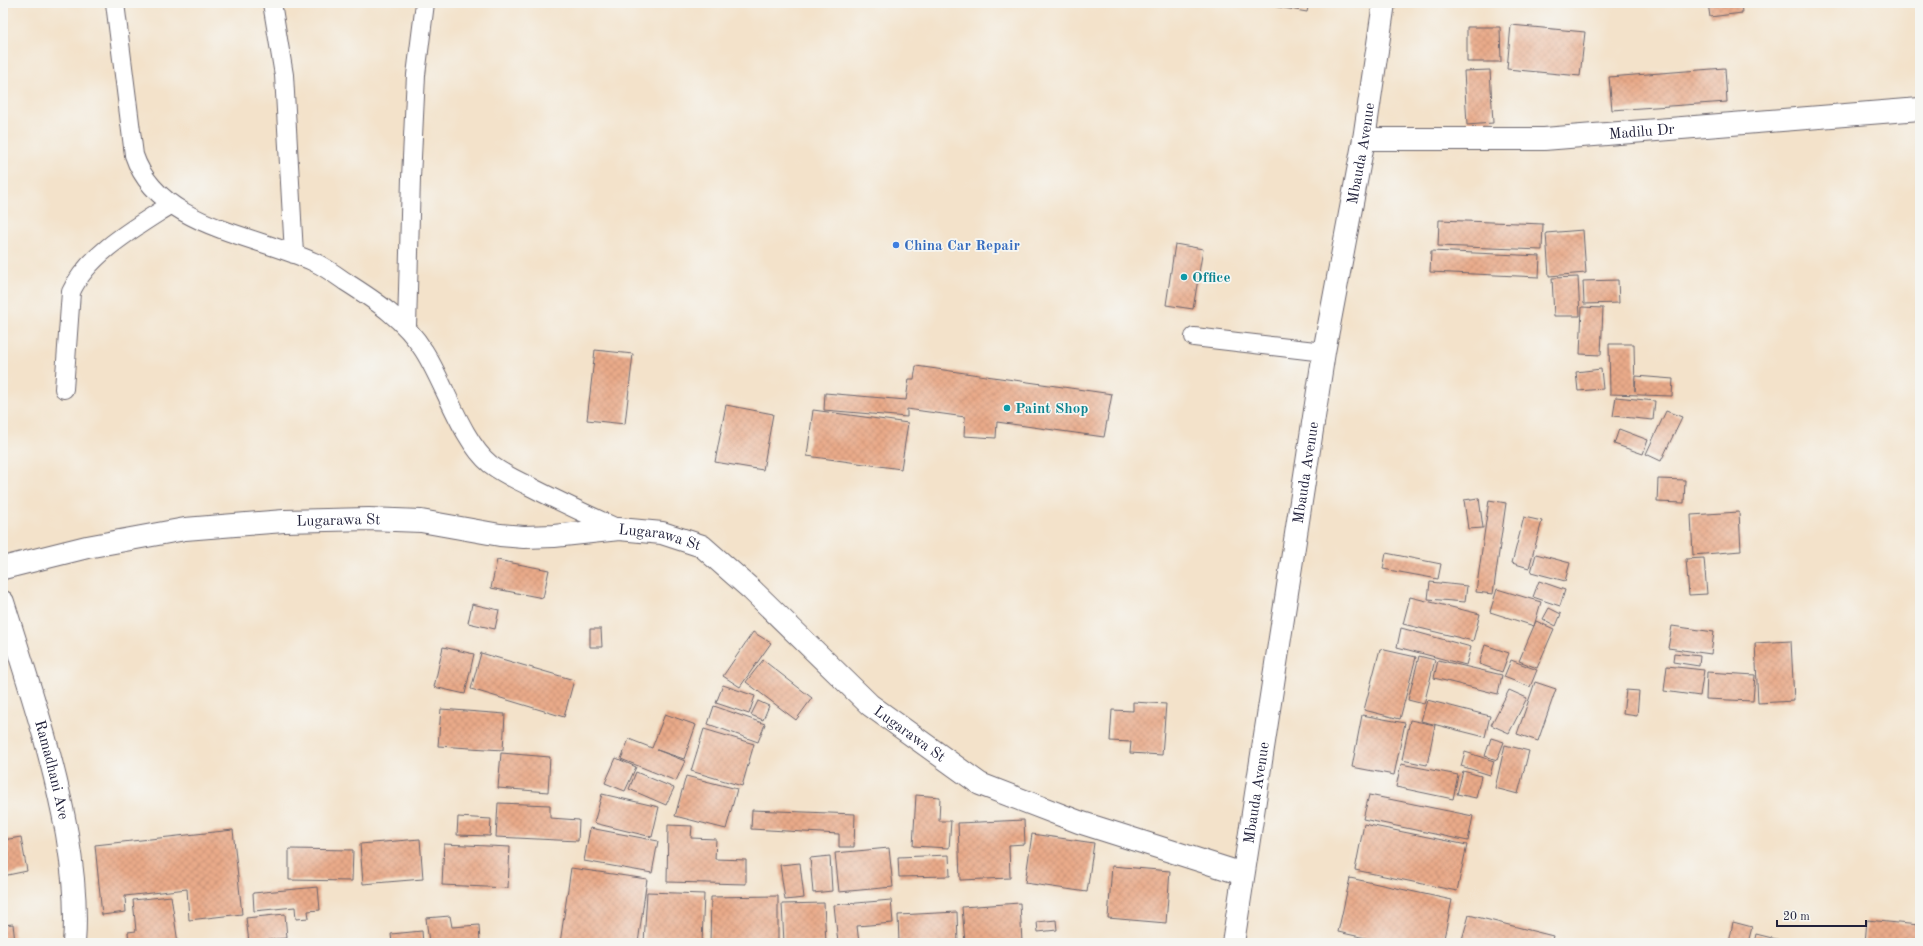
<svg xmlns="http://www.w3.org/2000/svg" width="1923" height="946" font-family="'Old Standard TT',serif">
<defs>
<pattern id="building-cross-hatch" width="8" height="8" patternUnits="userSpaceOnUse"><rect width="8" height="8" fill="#e9aa89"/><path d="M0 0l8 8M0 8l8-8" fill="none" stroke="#c89277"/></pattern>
</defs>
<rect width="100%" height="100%" fill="#f6f6f2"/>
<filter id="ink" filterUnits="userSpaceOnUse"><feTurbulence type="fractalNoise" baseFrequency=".025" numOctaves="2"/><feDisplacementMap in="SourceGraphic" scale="8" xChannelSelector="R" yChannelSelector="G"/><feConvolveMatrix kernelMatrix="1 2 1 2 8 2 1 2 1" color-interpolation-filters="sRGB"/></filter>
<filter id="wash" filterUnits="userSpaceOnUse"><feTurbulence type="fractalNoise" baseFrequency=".012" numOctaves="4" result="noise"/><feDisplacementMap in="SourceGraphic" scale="16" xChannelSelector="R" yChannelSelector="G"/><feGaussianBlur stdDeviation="0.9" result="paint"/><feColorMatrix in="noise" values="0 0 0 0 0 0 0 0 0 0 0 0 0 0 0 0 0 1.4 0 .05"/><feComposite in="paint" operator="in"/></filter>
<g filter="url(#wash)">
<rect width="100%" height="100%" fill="#f3e2ca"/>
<g id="blocks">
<path fill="url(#building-cross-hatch)" d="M1255 3H1309L1307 12Z
M1708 3H1741L1742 13 1710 17Z
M1511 25 1585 32 1580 76 1507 69Z
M1467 27H1500L1501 62H1467Z
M1725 68 1727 102 1612 110 1609 77Z
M1490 70 1493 123 1467 125 1464 71Z
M1439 220 1543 224 1542 250 1438 246Z
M1583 230 1586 273 1549 276 1546 233Z
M1175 244 1203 249 1193 309 1166 305Z
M1431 251 1540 256 1539 277 1430 272Z
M1578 277 1580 316H1554L1552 278Z
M1618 280 1619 303 1584 304 1583 281Z
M1582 307 1603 308 1601 355 1580 354Z
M1609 344H1634L1635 391 1636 376 1673 379 1672 396 1610 394Z
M595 350 633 354 625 424 587 420Z
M916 366 1112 394 1104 437 997 422 996 438 964 436 965 417 907 409V417L824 410 825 393 906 400 909 379H914Z
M1601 369 1603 389 1578 391 1576 372Z
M1616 397 1655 401 1653 420 1613 416Z
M726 405 773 414 763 470 715 462Z
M813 410 908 423 901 469 807 456Z
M1666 411 1682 417 1661 461 1646 454Z
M1619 429 1648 440 1643 454 1614 444Z
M1658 479 1685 480 1684 503 1657 502Z
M1479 498 1483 528 1468 529 1464 500Z
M1489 500 1506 503 1493 594 1476 592Z
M1739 512 1741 551 1693 555 1691 515Z
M1524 517 1542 521 1529 568 1512 563Z
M1386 553 1441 564 1438 579 1383 569Z
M1536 554 1570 563 1565 581 1531 572Z
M1704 558 1707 594 1689 595 1686 559Z
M497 560 549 570 543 598 491 588Z
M1539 581 1565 590 1560 606 1533 597Z
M1430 582 1467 586 1465 602 1428 599Z
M1497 589 1541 602 1534 626 1490 612Z
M1410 597 1480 614 1473 641 1403 624Z
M472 604 499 610 495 629 468 623Z
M1549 608 1561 614 1556 626 1543 619Z
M1536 621 1554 629 1537 668 1519 661Z
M1672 626 1714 632 1711 654 1668 648Z
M1401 628 1471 647 1466 665 1397 647Z
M590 629H601L602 647H590Z
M753 632 771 643 740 687 723 676Z
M1791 641 1794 701 1758 703 1755 643Z
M1485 645 1509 653 1502 672 1479 664Z
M443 647 474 654 465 694 434 687Z
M1380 649 1416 657 1400 719 1364 710Z
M481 653 574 680 564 717 471 689Z
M1674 653 1700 656 1699 666 1673 662Z
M1419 656 1435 660 1424 704 1408 700Z
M763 660 812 698 796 720 746 682Z
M1438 660 1502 675 1498 694 1434 678Z
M1511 660 1537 670 1530 687 1504 677Z
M1667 666 1704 670 1700 696 1664 691Z
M1707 672 1755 675 1753 701 1706 699Z
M1535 682 1556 689 1538 741 1517 734Z
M723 685 755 696 749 714 716 703Z
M1509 690 1527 698 1509 733 1491 725Z
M1626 690 1639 691 1637 716 1623 714Z
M1427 700 1490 716 1485 737 1421 721Z
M758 701 769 706 763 720 751 715Z
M1133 702 1166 704 1162 755 1130 753 1131 742 1110 741 1112 710 1133 711Z
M714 706 765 724 758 742 708 724Z
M441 709 505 714 503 750 438 746Z
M665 714 696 725 684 759 657 750 685 761 676 781 621 759 629 739 652 748Z
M1362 715 1405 723 1394 775 1352 767Z
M1410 720 1435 725 1427 765 1402 760Z
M704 729 754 744 742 786 691 771Z
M1491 738 1504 742 1497 760 1485 756Z
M1505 745 1529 751 1518 794 1495 788Z
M1465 752 1494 761 1490 775 1461 766Z
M501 753 550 757 548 792 498 788Z
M616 758 636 767 625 791 605 783Z
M1401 764 1458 775 1453 799 1396 787Z
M1463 771 1481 776 1476 798 1457 794Z
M636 772 674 788 666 805 629 789Z
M686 776 737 789 726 829 675 816Z
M602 794 659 807 652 837 594 823Z
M916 795 940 797 939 821H951L949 848 913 846Z
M1369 795 1473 816 1468 841 1363 819Z
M498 803 550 805V818L579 820 578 841 496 837Z
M752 810 855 814 854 847H839V834L751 829Z
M458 817 491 819 490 836 457 835Z
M1024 820 1025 844 1009 845 1010 878 960 880 958 823Z
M1364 824 1467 845 1457 891 1355 870Z
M668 825 692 826 691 838 716 839 715 859 746 860V884L667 882Z
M590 828 658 841 652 873 584 861Z
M233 830 242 914 189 920 187 889 125 896 126 912 102 915 95 845Z
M1032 834 1094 843 1087 892 1025 883Z
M21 837 27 871 3 876V840Z
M420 839 423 879 363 884 360 844Z
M444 844 510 847 508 888 442 885Z
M889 848 893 887 839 892 835 853Z
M289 849 353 850 352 881 289 880Z
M949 855 950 876 899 877 898 857Z
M830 856 832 891 813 893 810 858Z
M800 863 804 898 785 900 780 865Z
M1112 866 1170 871 1166 923 1108 918Z
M571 868 647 879 638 943H560Z
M1350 878 1452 900 1443 943H1388L1338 932Z
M318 887 320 910 308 911 309 918 296 919 295 907 254 911 253 893Z
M647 892 704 894 702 943H644Z
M171 896 178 943H129L128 932 136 931 133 900Z
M778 896V943H710L711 897Z
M891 900 893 923 857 926 859 943H838L834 905Z
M824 903 826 943H784L782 904Z
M1020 903 1022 943H965L962 907Z
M957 912 958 943H899L898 915Z
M285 914 287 938 249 942 246 918Z
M1469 915 1553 936 1551 943H1461Z
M450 916 452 927 479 925 480 943H429L426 918Z
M1056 920 1057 930 1038 932 1037 922Z
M1867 920 1919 925 1918 943H1865Z
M1733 922 1752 927 1748 943H1729Z
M13 924 15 942 3 943V925Z
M422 931 423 943H392L391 934Z
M1756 934 1780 940 1779 943H1754Z"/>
</g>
</g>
<g filter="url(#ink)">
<use href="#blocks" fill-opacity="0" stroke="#6b656d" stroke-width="1"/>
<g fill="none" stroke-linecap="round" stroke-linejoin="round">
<defs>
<path id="service" d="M115 3 134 155C158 227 254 234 314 262 325 267 336 275 346 282 376 301 405 320 424 351 444 382 462 441 490 464 502 473 516 480 529 486 558 501 588 515 619 529
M272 3 284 75 294 254
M407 327 411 178 416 75 425 3
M1194 337 1324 352
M64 389 71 292C88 254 136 227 170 205"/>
<g id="minor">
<path id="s1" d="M1364 139H1544L1920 109"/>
<path id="s2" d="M3 568 87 547 185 529 284 521 369 519 421 521 500 535 524 537 554 536 619 529 662 533 702 546 752 590 870 705 980 784 1079 822 1243 874"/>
<path id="s3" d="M3 602C27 679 53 755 67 834 73 870 77 907 74 943"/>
</g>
<g id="tertiary">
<path id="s4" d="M1233 943 1324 352 1364 139 1384 3"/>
</g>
</defs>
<use href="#service" stroke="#6b656d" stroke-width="20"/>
<use href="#minor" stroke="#6b656d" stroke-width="24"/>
<use href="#tertiary" stroke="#6b656d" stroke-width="24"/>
<use href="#service" stroke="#fff" stroke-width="18"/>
<use href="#minor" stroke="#fff" stroke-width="22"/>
<use href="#tertiary" stroke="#fff" stroke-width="22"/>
</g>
</g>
<circle fill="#3f7fe0" stroke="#f6f6f2" stroke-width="1.5" cx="896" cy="245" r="4"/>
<g fill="#0f9aa8" stroke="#f6f6f2" stroke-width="1.5">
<circle cx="1184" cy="277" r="4"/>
<circle cx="1007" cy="408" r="4"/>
</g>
<g text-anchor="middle" stroke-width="3.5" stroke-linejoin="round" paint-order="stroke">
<g font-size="15" fill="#22223b" stroke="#f6f6f2">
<text dy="5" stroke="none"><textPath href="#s1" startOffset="278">Madilu Dr</textPath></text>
<text dy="5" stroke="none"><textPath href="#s4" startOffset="800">Mbauda Avenue</textPath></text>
<text dy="5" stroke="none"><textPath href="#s4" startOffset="476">Mbauda Avenue</textPath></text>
<text dy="5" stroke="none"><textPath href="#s2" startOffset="340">Lugarawa St</textPath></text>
<text dy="5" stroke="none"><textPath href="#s2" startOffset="664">Lugarawa St</textPath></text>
<text dy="5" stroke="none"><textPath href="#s2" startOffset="988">Lugarawa St</textPath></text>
<text dy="5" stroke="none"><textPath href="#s3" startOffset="175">Ramadhani Ave</textPath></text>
<text dy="5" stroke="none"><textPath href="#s4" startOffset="152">Mbauda Avenue</textPath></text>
</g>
<g font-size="15" font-weight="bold" fill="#366cbe" stroke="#f6f6f2" text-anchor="start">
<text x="904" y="250">China Car Repair</text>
</g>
<g font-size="15" font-weight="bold" fill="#0d838f" stroke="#f6f6f2" text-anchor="start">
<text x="1192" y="282">Office</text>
<text x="1015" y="413">Paint Shop</text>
</g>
</g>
<rect width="1923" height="946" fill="none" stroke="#f6f6f2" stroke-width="16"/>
<path d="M1777 920v6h89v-6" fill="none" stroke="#22223b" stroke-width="2"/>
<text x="1783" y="920" font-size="12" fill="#22223b" stroke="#f6f6f2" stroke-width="3" paint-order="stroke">20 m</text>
</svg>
